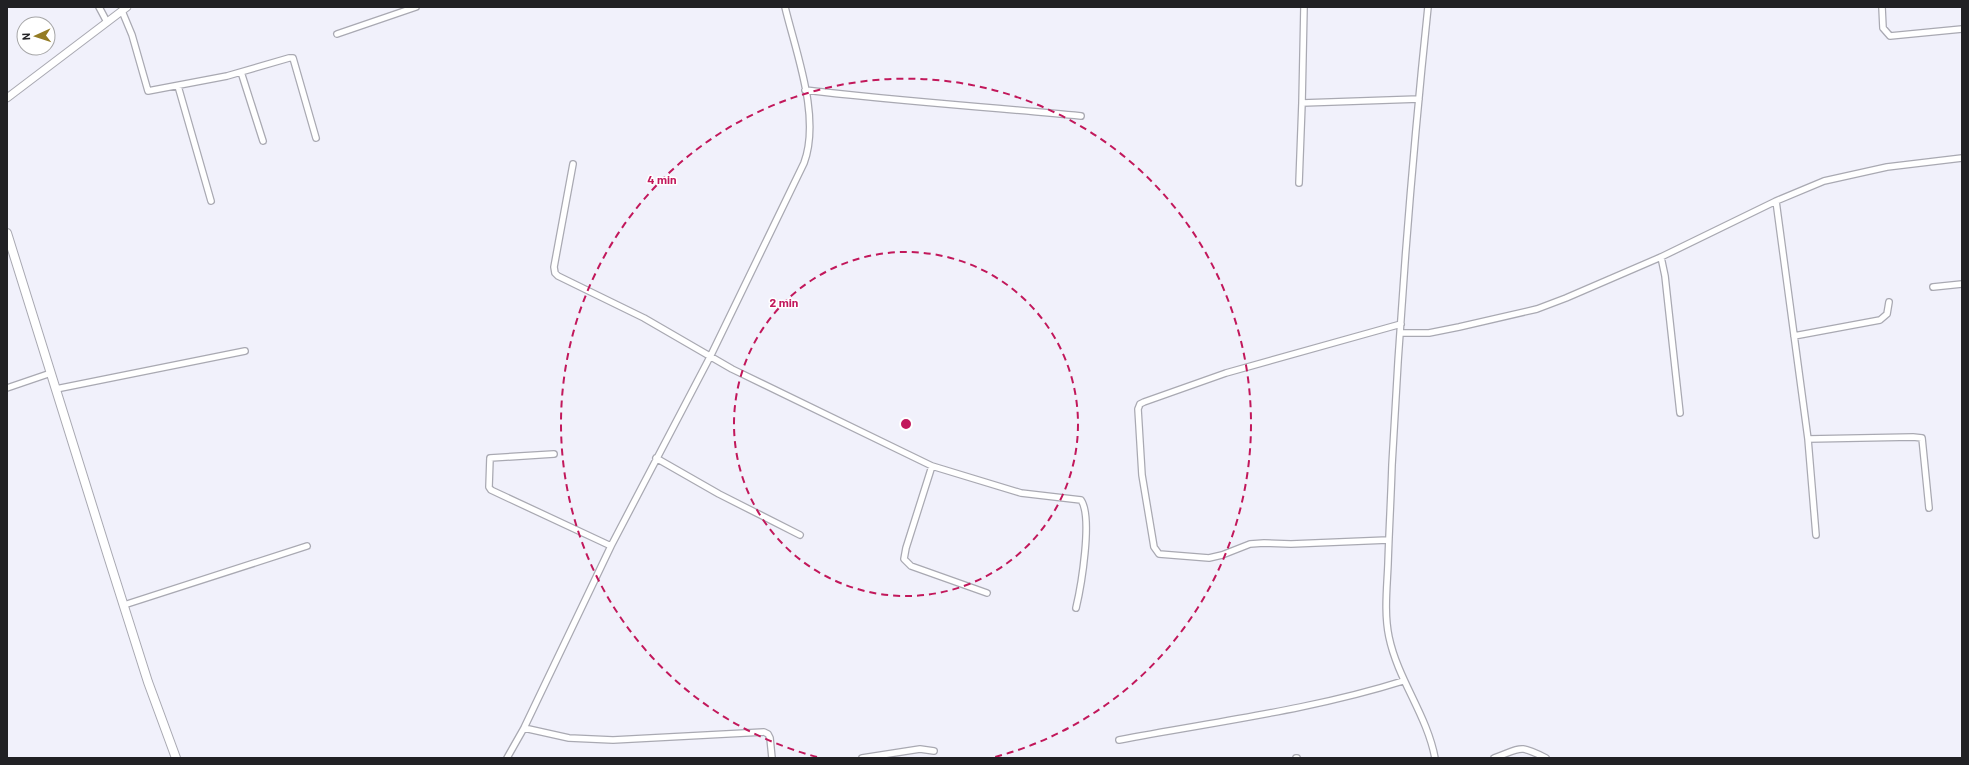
<svg xmlns="http://www.w3.org/2000/svg" width="1969" height="765" font-family="Barlow,sans-serif">
<rect width="100%" height="100%" fill="#f1f1fb"/>
<g fill="none" stroke-linecap="round" stroke-linejoin="round">
<defs>
<path id="minor" d="M99 7 107 22
M1428 7C1412 159 1400 312 1392 465 1391 498 1389 531 1388 564 1387 588 1384 613 1389 637 1398 680 1427 715 1435 758
M1882 7 1883 28 1890 36 1962 29
M122 11 132 35 148 91 227 76 289 58H293L316 138
M337 34 416 7
M241 72 263 141
M178 86 211 201
M805 90C897 101 989 107 1081 116
M1302 103 1304 7
M573 164 554 267 555 273 558 276 644 318 732 369 932 466 1021 493 1081 500C1093 517 1081 587 1076 608
M1299 183 1302 103 1419 99
M1776 201 1808 439 1816 535
M1661 257 1665 276 1680 413
M1933 287 1962 284
M1401 333H1429L1459 327 1537 309 1566 298 1661 257 1776 201 1824 181 1887 167 1962 158
M1794 336 1880 320 1887 314 1889 302
M7 388 51 373
M56 389 245 351
M1808 439 1913 437 1922 438 1929 508
M554 454 490 458 489 487 491 490 611 546
M656 458 719 494 800 535
M932 466 906 548 904 559 911 566 987 593
M1388 540 1291 544 1264 543 1250 544 1222 555 1209 558 1159 554 1154 547 1142 475 1138 409 1140 404 1144 402 1226 373 1401 324
M124 605 307 546
M524 728 569 738 613 740 764 732 768 734 770 738 772 758
M1119 740C1213 722 1311 710 1403 681
M507 758 524 728 611 546 711 355 804 163C821 117 796 53 785 7
M862 758 920 749 934 751
M1296 758H1297
M1494 758C1522 748 1518 744 1546 758"/>
<path id="tertiary" d="M7 98 127 7"/>
<path id="secondary" d="M7 233 108 556 148 682 176 758"/>
</defs>
<use href="#minor" stroke="#a9a9b2" stroke-width="8"/>
<use href="#tertiary" stroke="#a9a9b2" stroke-width="9"/>
<use href="#secondary" stroke="#a9a9b2" stroke-width="10"/>
<use href="#minor" stroke="#fff" stroke-width="5.5"/>
<use href="#tertiary" stroke="#fff" stroke-width="7"/>
<use href="#secondary" stroke="#fff" stroke-width="8"/>
</g>
<g fill="none" stroke="#c2185b" stroke-width="2" stroke-dasharray="7 5">
<circle cx="906" cy="424" r="172"/>
<path d="M817 757A345 345 0 1 1 995 757"/>
</g>
<circle cx="906" cy="424" r="6" fill="#c2185b" stroke="#fff" stroke-width="2"/>
<g font-size="12" text-anchor="middle" font-weight="bold" fill="#c2185b" stroke="#fff" stroke-width="3" stroke-linejoin="round" paint-order="stroke">
<text x="662" y="184">4 min</text>
<text x="784" y="307">2 min</text>
</g>
<rect width="1969" height="765" fill="none" stroke="#212124" stroke-width="16"/>
<g transform="translate(36 36) rotate(267)"><circle r="19" fill="#ffffff" stroke="#a6a6a7"/>
<path d="M0-3L7 15L0 10L-7 15Z" fill="#947c24"/>
<text y="-6" font-size="11" font-weight="bold" text-anchor="middle" fill="#212124">N</text>
</g>
</svg>
